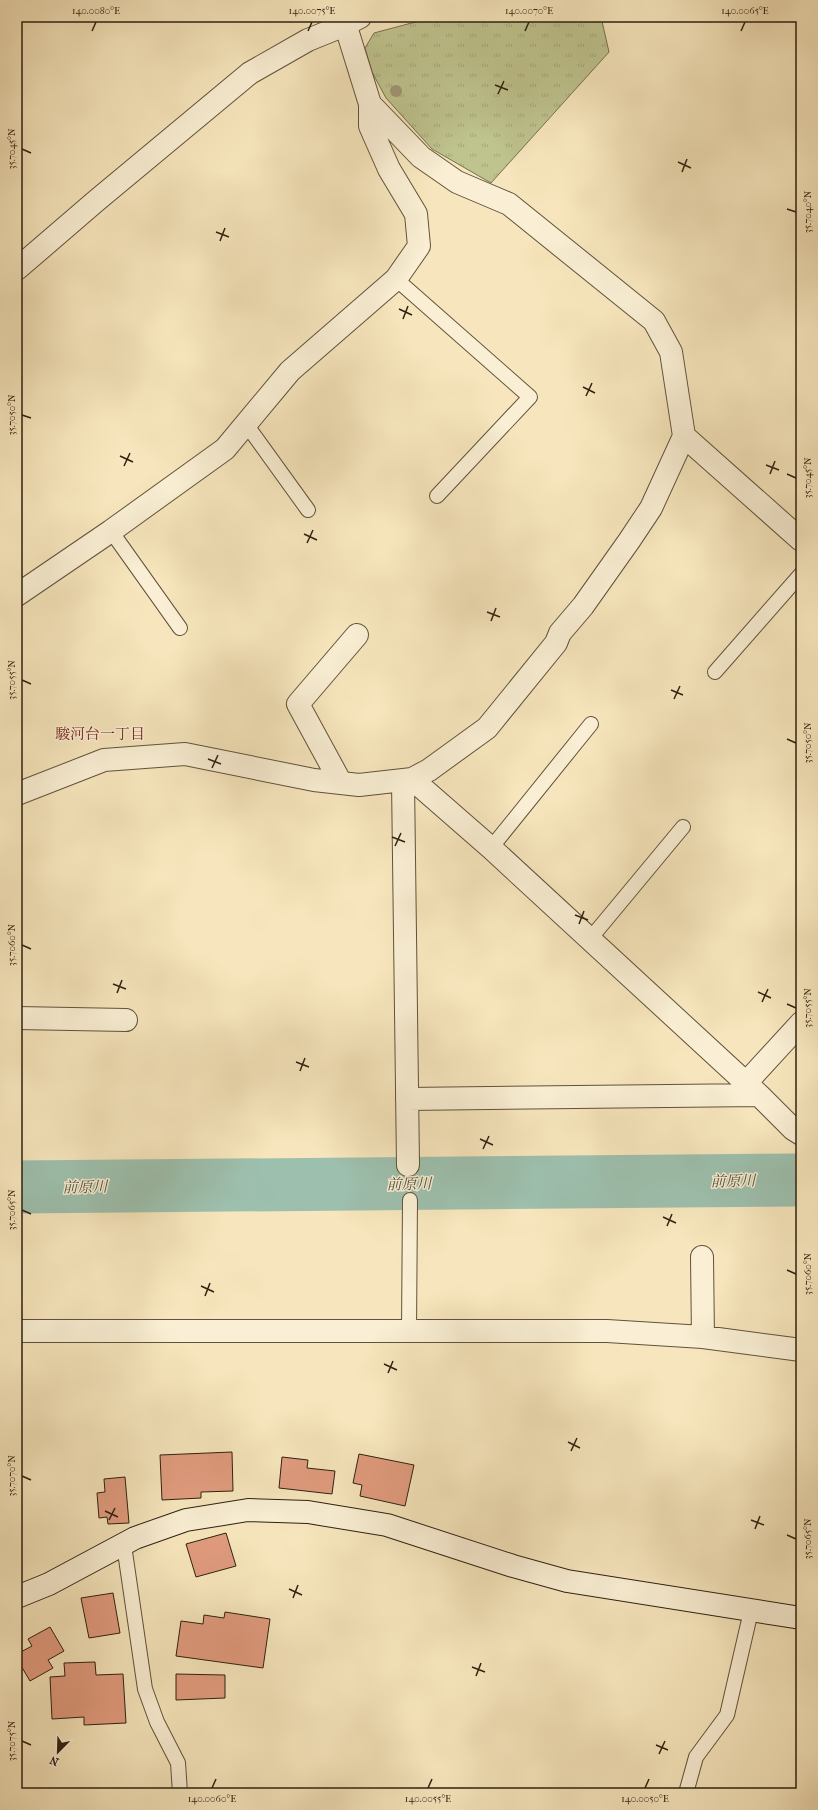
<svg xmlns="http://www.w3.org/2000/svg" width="818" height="1810" font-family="'IM FELL French Canon','Noto Serif JP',serif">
<defs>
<pattern id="park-tufts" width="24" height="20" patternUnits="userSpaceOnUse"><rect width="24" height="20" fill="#bfc48f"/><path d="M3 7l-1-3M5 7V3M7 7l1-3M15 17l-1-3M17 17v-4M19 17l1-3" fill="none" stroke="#a4a87a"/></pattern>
</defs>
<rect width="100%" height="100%" fill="#f7e6bd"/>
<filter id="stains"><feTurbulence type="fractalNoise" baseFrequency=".005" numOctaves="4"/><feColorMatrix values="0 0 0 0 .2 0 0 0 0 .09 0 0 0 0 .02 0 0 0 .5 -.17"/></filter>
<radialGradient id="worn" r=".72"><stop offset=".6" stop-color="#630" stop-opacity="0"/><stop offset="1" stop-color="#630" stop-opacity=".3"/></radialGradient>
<path fill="url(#park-tufts)" stroke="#767250" d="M434 17H601L609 52 491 183 432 149 386 98 372 72 365 48 374 33Z"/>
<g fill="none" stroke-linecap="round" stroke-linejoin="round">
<path stroke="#9dc0ae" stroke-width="53" d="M17 1187 801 1180"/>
</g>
<path fill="#e29c7f" stroke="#2d2110" d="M232 1452 233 1491 201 1492V1498L162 1500 160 1455Z
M359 1454 414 1465 405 1506 360 1496 362 1485 353 1483Z
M282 1457 308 1460 307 1468 335 1471 332 1494 279 1488Z
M125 1477 129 1523 108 1524 107 1517 99 1518 97 1493 105 1492 104 1479Z
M226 1533 236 1566 196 1577 186 1544Z
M113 1593 120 1633 89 1638 81 1598Z
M225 1612 270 1619 263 1668 176 1656 181 1621 203 1624 204 1615 224 1618Z
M50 1627 64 1651 48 1660 53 1668 30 1681 17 1659V1654L32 1646 28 1639Z
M95 1662 96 1675 123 1674 126 1723 84 1725V1717L52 1719 50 1677 65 1676 64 1663Z
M176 1674 225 1675V1698L176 1700Z"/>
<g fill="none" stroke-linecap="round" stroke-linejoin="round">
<defs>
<path id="lane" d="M396 279 530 397 437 496
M246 424 308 510
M111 531 180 628
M715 672 801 574
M491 848 591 724
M590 939 683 827
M409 1331 410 1200
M124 1545 145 1689 157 1722 178 1763 180 1793
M686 1793 696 1757 727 1715 751 1611"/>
<path id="street" d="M17 269 96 201 250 73 308 40 345 25 360 17
M684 436 801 540
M17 595 111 531 225 449 290 371 396 279 419 246 416 214 389 169 370 126V104
M412 779 491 848 759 1095 793 1129 801 1134
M403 781 408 1165
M341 783 298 704 357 635
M17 794 104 760 185 754 314 780 359 785 412 779 429 770 487 728 556 643 560 633 583 606 629 541 651 508 684 436 671 352 654 321 509 204 457 182 421 157 370 104 343 17
M17 1018 126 1020
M746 1083 801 1023
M407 1099 759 1095
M702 1257 703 1337
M17 1331H607L703 1337 801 1350"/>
<path id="secondary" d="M17 1597 49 1584 135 1538 186 1520 248 1510 308 1512 387 1525 513 1566 567 1581 801 1618"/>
</defs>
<use href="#lane" stroke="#60523b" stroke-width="16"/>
<use href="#street" stroke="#60523b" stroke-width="24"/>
<use href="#secondary" stroke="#2d2110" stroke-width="24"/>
<use href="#lane" stroke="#faefd4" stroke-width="14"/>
<use href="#street" stroke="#faefd4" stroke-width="22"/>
<use href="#secondary" stroke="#faefd4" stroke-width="22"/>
</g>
<circle fill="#a09573" cx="396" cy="91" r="6"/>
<path fill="none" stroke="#2d2110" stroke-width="1.5" d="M92 31 96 22M308 31 312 22M525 31 529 22M741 31 745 22M495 85 508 90M498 94 504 81M22 149 31 153M678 162 691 168M682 172 687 159M787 209 796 212M216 232 229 237M220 241 225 228M399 309 412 315M403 319 408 306M583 387 595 393M586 396 592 383M22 415 31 418M120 456 133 462M766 465 779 470M124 466 130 453M770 474 775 461M787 474 796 478M304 534 317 540M307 543 313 530M487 612 500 617M491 621 496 608M22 680 31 684M671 690 683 695M674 699 680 686M787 739 796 743M208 759 221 764M212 768 218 755M392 837 405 842M395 846 401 833M575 915 588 920M579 924 584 911M22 945 31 949M113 984 126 989M758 992 771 998M117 993 122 980M762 1002 768 989M787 1004 796 1008M296 1062 309 1067M300 1071 305 1058M480 1139 493 1145M483 1149 489 1136M22 1210 31 1214M663 1217 676 1223M667 1226 672 1214M787 1270 796 1274M201 1286 214 1292M205 1296 210 1283M384 1364 397 1370M388 1373 393 1361M568 1442 580 1448M571 1451 577 1438M22 1476 31 1480M105 1511 118 1517M109 1520 115 1508M751 1520 764 1525M755 1529 760 1516M787 1535 796 1539M289 1589 302 1595M293 1598 298 1585M472 1667 485 1672M476 1676 481 1663M22 1741 31 1745M656 1745 668 1750M659 1754 665 1741M212 1788 216 1779M428 1788 432 1779M645 1788 649 1779"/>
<g text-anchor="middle" stroke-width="3" stroke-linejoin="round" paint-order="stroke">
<g font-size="15" fill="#7a1f14" stroke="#faefd4">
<text x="100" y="739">駿河台一丁目</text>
</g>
<g font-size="15" font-style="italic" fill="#4f513f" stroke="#faefd4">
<text transform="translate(733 1181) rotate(-1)" y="5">前原川</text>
<text transform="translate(409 1184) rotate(-1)" y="5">前原川</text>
<text transform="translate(85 1187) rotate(-1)" y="5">前原川</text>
</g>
</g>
<rect width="818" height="1810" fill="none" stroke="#f7e6bd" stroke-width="44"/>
<g transform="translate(58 1752) rotate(203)" stroke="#faefd4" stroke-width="3" paint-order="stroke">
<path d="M0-3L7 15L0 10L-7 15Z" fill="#2d2110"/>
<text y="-6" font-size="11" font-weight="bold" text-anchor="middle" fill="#2d2110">N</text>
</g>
<rect x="22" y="22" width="774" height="1766" fill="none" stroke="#2d2110" stroke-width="1.5"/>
<g font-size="10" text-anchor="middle" fill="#2d2110">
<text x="96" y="14">140.0080°E</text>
<text x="312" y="14">140.0075°E</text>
<text x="529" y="14">140.0070°E</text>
<text x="745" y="14">140.0065°E</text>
<text transform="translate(11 149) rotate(-90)" y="4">35.7045°N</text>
<text transform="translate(807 212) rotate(-90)" y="4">35.7040°N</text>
<text transform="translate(11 415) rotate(-90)" y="4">35.7050°N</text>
<text transform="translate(807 478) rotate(-90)" y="4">35.7045°N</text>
<text transform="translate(11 680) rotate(-90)" y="4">35.7055°N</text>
<text transform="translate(807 743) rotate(-90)" y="4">35.7050°N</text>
<text transform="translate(11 945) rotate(-90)" y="4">35.7060°N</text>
<text transform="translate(807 1008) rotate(-90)" y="4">35.7055°N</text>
<text transform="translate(11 1210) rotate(-90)" y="4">35.7065°N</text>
<text transform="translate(807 1274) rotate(-90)" y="4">35.7060°N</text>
<text transform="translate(11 1476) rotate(-90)" y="4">35.7070°N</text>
<text transform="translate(807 1539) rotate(-90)" y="4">35.7065°N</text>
<text transform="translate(11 1741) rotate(-90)" y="4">35.7075°N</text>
<text x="212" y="1802">140.0060°E</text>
<text x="428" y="1802">140.0055°E</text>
<text x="645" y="1802">140.0050°E</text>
</g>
<rect width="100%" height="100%" filter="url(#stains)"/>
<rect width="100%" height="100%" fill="url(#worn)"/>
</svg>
